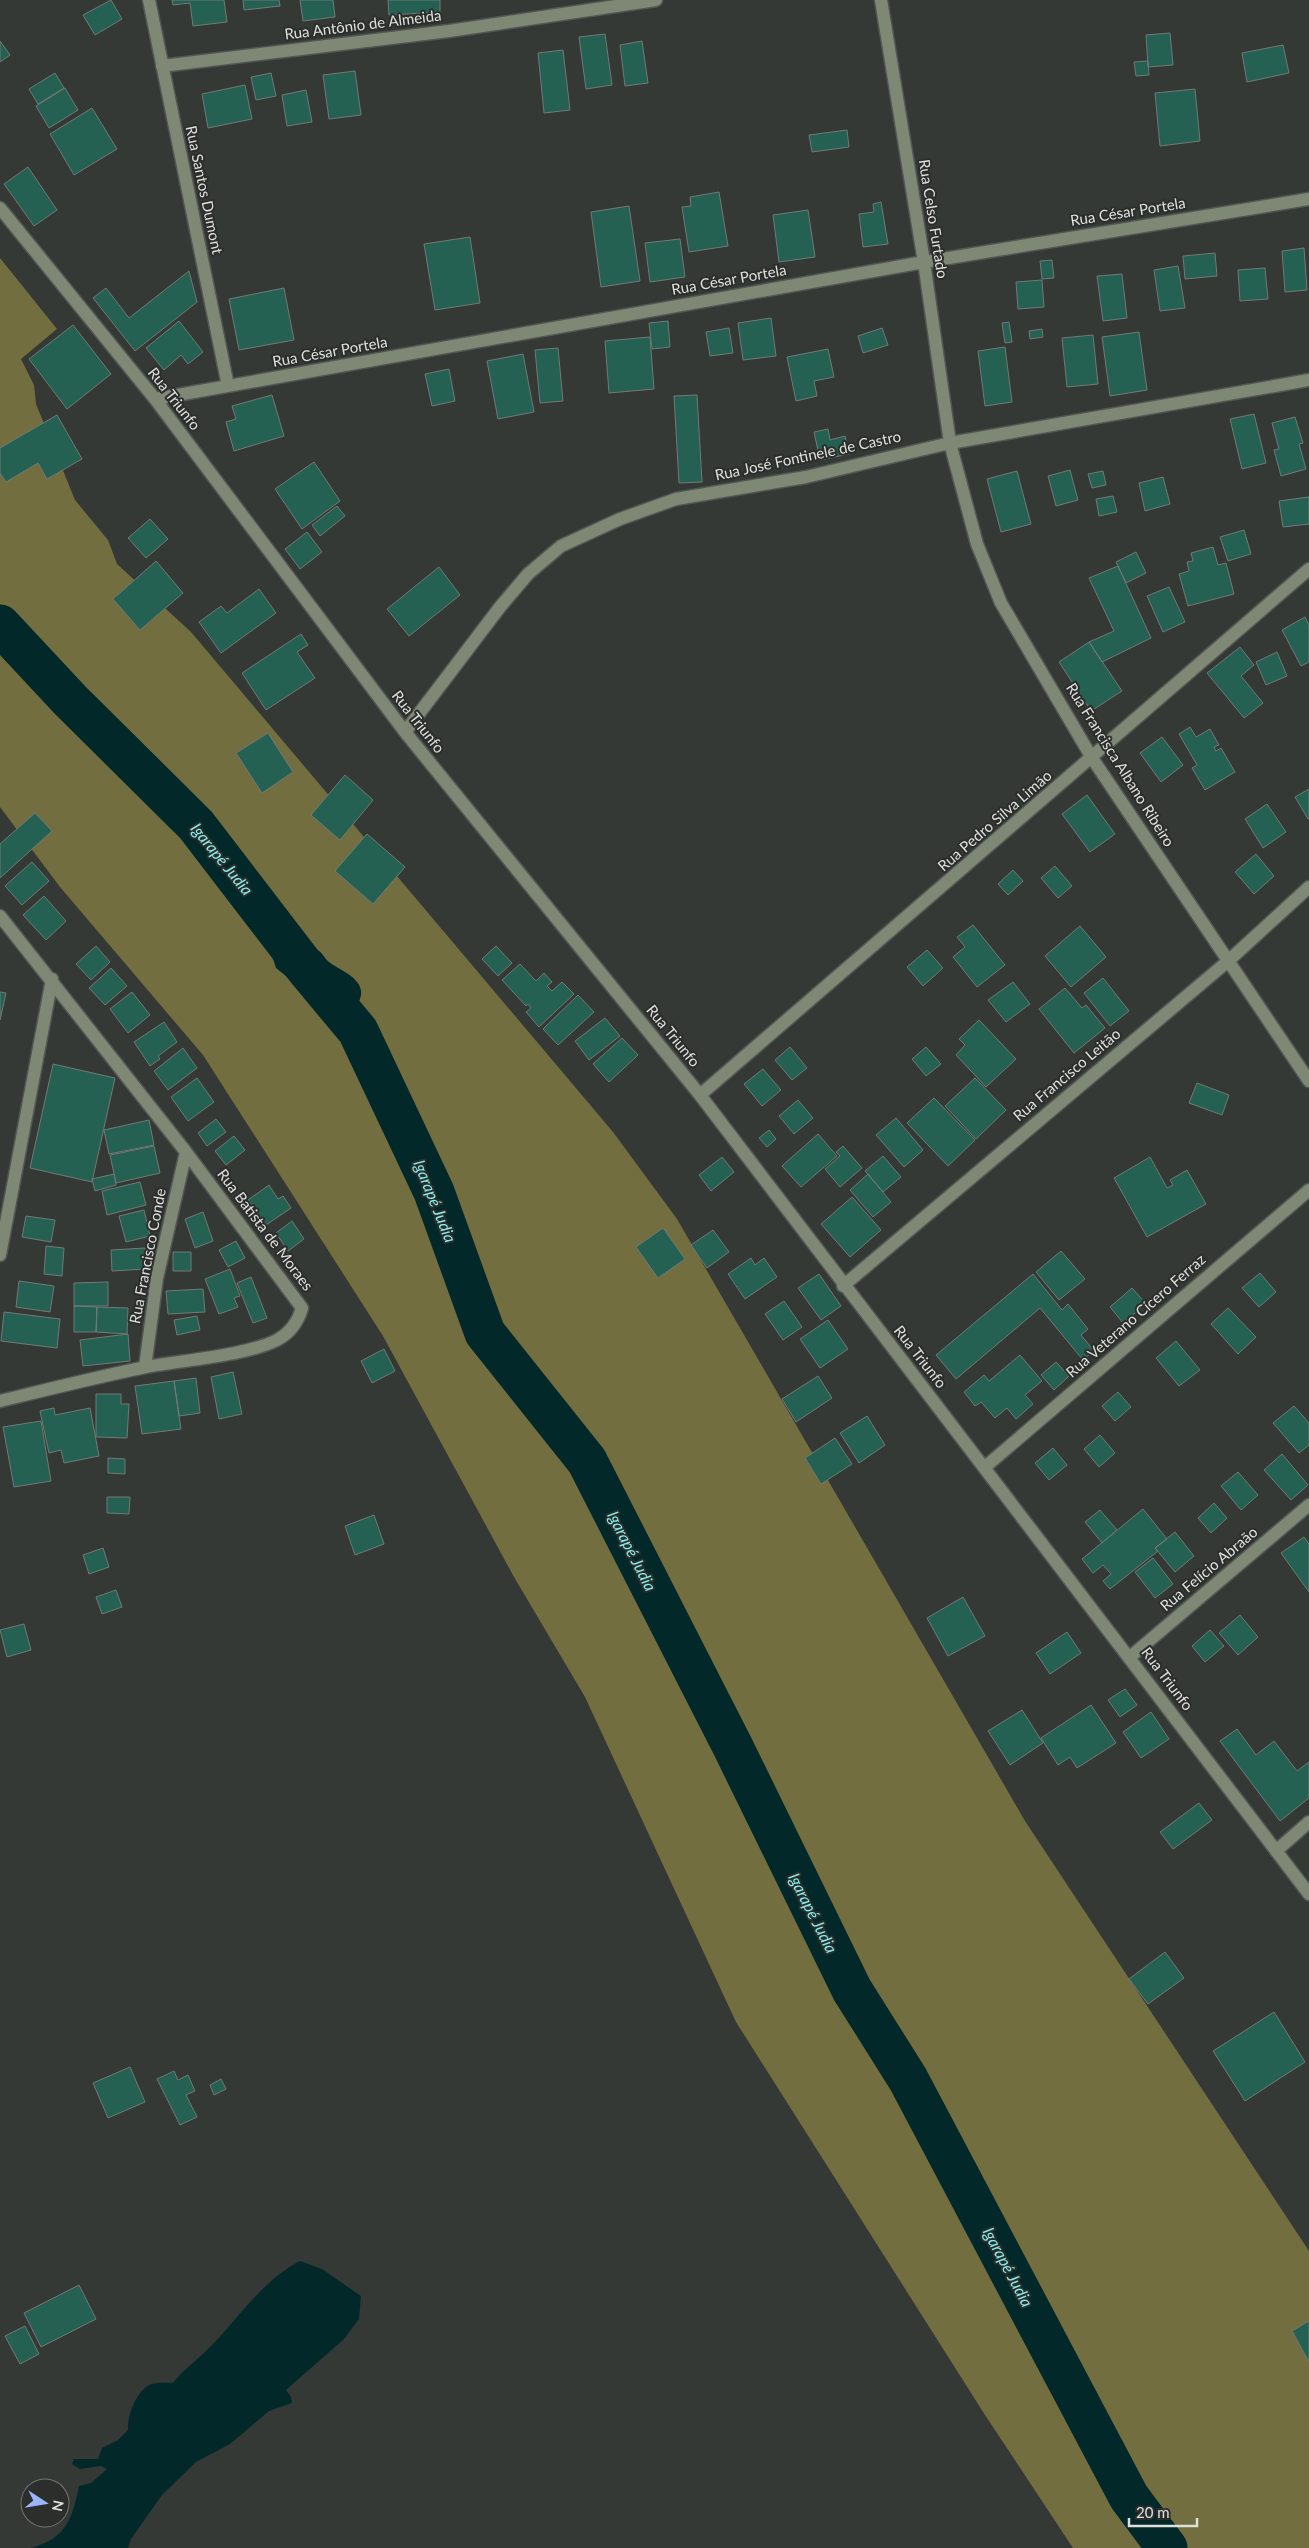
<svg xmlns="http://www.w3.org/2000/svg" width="1309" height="2548" font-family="Lato,sans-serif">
<rect width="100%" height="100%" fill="#353935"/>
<path fill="#736e3f" d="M0 258 57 329 21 359 34 385 36 404 75 500 108 540 117 564 191 632 613 1132 677 1219 1025 1821 1309 2251V2548H1073L985 2415 736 2022 585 1697 514 1577 383 1336 203 1055 60 887 0 807Z"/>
<path fill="#032829" d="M255 893C275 900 265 920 284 934 295 942 309 944 319 951 323 954 325 959 329 962 338 969 350 973 357 982 370 997 349 1018 336 1025L329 1021 312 997 276 968 263 927 248 910 250 899Z
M300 2261 322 2269 361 2296 359 2319 344 2339 286 2390 291 2397 292 2403 269 2411 230 2444 196 2462 162 2495 131 2539 128 2548H31C66 2538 72 2520 79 2486L91 2483 107 2469 101 2466 80 2469 72 2464 74 2459H98L102 2448 118 2440 128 2430C127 2416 136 2392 149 2385 156 2382 165 2383 173 2383 183 2370 195 2362 206 2351 238 2320 260 2282 300 2261Z"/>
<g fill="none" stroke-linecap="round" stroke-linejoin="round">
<path stroke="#032829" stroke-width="41" d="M0 625 70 700 196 825 308 971 358 1031 434 1192 485 1333 587 1461 733 1747 852 1990 908 2079 1129 2497 1167 2548"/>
</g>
<path fill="#256152" stroke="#727976" d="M111 0 122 19 95 35 83 15Z
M172 0H224L227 22 193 26 190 3 173 5Z
M243 0H279L280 6 244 10Z
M300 0H333L335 17 303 21Z
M388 0H440V12L389 15Z
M1170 33 1173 65 1148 67 1146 35Z
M605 34 612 85 586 89 579 37Z
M0 41 10 55 0 62Z
M642 41 648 83 625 86 620 45Z
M1283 45 1289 73 1247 82 1242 53Z
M563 50 570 110 544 113 538 53Z
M1148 61 1149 75 1136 76 1134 62Z
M355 71 361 115 329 119 323 75Z
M55 73 64 88 38 104 29 89Z
M271 73 276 96 256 100 251 77Z
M245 85 252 119 208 128 202 94Z
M65 88 78 110 49 128 36 106Z
M1195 89 1200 141 1160 146 1155 93Z
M306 90 312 122 287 126 282 95Z
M92 108 117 149 74 175 50 134Z
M847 130 849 147 812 152 809 135Z
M28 167 57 210 34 226 4 184Z
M719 192 728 246 689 252 682 207 691 206 690 197Z
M881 202 888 244 863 247 859 214 874 212 873 204Z
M629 206 640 281 601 287 591 212Z
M808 210 815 257 779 262 773 215Z
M470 237 480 303 435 310 424 244Z
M680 239 685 277 650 282 645 243Z
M1304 248 1307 290 1285 292 1282 251Z
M1215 253 1217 276 1185 279 1183 256Z
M1052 260 1054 278 1042 279 1040 261Z
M1178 266 1185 308 1160 311 1154 270Z
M1265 268 1268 299 1240 301 1238 270Z
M189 271 197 302 135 351 93 298 106 288 129 318Z
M1122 274 1127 318 1103 321 1097 276Z
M1042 280 1044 307 1018 309 1016 282Z
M284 288 294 340 239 350 229 299Z
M771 318 776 356 743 360 738 323Z
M179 321 203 352 188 364 181 355 164 370 146 348Z
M668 321 670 347 652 349 649 323Z
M1009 322 1012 342 1005 343 1002 323Z
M73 325 111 374 67 409 29 359Z
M729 328 733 353 710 356 706 332Z
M882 328 888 345 863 353 858 336Z
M1042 329 1043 337 1030 339 1029 331Z
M1139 332 1147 390 1110 396 1102 337Z
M1093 335 1098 384 1067 387 1062 338Z
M650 337 654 389 609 393 605 341Z
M1005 347 1012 402 985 406 978 351Z
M558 348 563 401 540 403 535 350Z
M828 349 834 377 814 381 817 396 796 401 787 357Z
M523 354 534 412 498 419 487 361Z
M449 369 455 401 432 406 425 374Z
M272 395 284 436 234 451 226 422 236 419 232 406Z
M697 395 702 482 679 483 674 396Z
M1254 414 1266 463 1242 469 1230 419Z
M57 415 82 459 47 479 38 463 6 482 0 473V448Z
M1295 417 1303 443 1299 444 1306 469 1281 476 1274 450 1279 449 1272 423Z
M828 429 830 440 845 436 849 454 820 460 814 432Z
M314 462 340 501 302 529 275 489Z
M1070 470 1078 500 1056 506 1048 476Z
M1017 471 1031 524 1001 532 987 479Z
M1103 471 1106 485 1092 488 1088 474Z
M1163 477 1170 504 1145 511 1139 483Z
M1113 496 1117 512 1099 516 1096 499Z
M1309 497V524L1283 527 1279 501Z
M337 506 345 516 320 536 312 525Z
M150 519 168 539 146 558 128 538Z
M1244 530 1251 554 1228 561 1220 537Z
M307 532 322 552 300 569 285 549Z
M1213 547 1218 565 1226 563 1234 594 1188 606 1179 574 1189 571 1187 562 1193 561 1191 553Z
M1136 552 1146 573 1126 583 1116 562Z
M156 561 183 593 140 630 113 599Z
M1118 566 1151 638 1102 662 1089 642 1114 631 1089 578Z
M439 567 460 595 409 636 387 609Z
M1169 587 1185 622 1163 632 1147 596Z
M259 589 276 613 221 653 199 622 221 606 227 613Z
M1305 617 1309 625V662L1301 666 1282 630Z
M301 634 308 645 297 652 315 678 266 710 242 673Z
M1089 642 1122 691 1091 711 1059 662Z
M1240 647 1254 665 1241 676 1263 703 1244 718 1207 673Z
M1277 652 1287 676 1266 685 1256 662Z
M1190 727 1196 737 1210 729 1219 745 1214 747 1216 751 1221 748 1235 772 1205 790 1192 768 1197 765 1179 734Z
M268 733 293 772 262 793 236 753Z
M1162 737 1183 765 1161 782 1140 753Z
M345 775 373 800 340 840 311 815Z
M1309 789V819H1308L1295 797Z
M1087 795 1115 834 1090 852 1062 814Z
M1267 804 1286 832 1263 848 1245 819Z
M35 813 52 831 0 878V844Z
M367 834 405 867 373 904 335 871Z
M1256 854 1274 876 1254 894 1235 872Z
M32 862 49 881 22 905 5 886Z
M1055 866 1072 886 1058 898 1041 878Z
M1013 870 1023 881 1008 895 998 884Z
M44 896 66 921 46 940 23 915Z
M973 925 1005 965 977 987 953 957 965 947 957 937Z
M1080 926 1106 957 1071 987 1045 956Z
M96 946 110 962 91 980 76 964Z
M496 946 512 963 498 976 482 959Z
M927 950 943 968 923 986 907 967Z
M520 964 536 981 544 973 552 982 547 986 552 991 562 982 574 994 539 1027 526 1012 531 1008 528 1004 526 1006 502 980Z
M111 968 127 986 105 1005 89 988Z
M1103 978 1129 1011 1110 1026 1084 993Z
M1013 982 1030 1004 1006 1022 988 1000Z
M1065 988 1082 1008 1086 1005 1105 1028 1074 1053 1039 1009Z
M0 992 6 993 0 1020Z
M132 992 150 1015 128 1033 110 1009Z
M578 995 594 1012 558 1045 543 1029Z
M605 1018 620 1036 589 1060 575 1041Z
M979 1020 1016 1059 986 1087 956 1055 965 1045 959 1039Z
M164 1022 177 1042 158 1056 160 1059 150 1066 134 1042Z
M622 1038 638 1055 609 1082 593 1064Z
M790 1047 807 1068 792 1080 775 1060Z
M926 1047 941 1064 926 1076 912 1059Z
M183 1048 197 1068 168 1090 154 1071Z
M53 1064 115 1078 92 1182 30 1168Z
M763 1069 781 1090 762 1106 744 1084Z
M197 1078 214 1102 188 1121 171 1097Z
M975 1078 1006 1110 976 1139 945 1106Z
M1197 1083 1229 1095 1222 1115 1189 1103Z
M934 1098 975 1140 948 1166 907 1123Z
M798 1100 813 1118 794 1134 779 1116Z
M896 1118 923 1150 904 1167 876 1135Z
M216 1119 226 1132 207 1146 198 1133Z
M149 1120 154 1145 109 1154 104 1130Z
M769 1130 776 1139 767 1147 759 1138Z
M818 1134 837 1156 801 1187 782 1166Z
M234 1136 245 1150 226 1165 215 1151Z
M154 1146 160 1173 116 1183 110 1155Z
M843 1146 862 1168 840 1187 825 1169 840 1156 836 1152Z
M883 1156 901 1177 883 1192 865 1171Z
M722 1157 734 1172 711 1191 699 1175Z
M1150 1157 1167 1188 1173 1185 1170 1180 1187 1170 1206 1204 1147 1237 1114 1178Z
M114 1174 116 1185 95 1191 92 1179Z
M868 1174 891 1202 873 1217 850 1190Z
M140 1182 146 1205 107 1215 102 1191Z
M269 1185 278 1199 283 1196 291 1208 266 1225 248 1200Z
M852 1197 881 1230 850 1257 821 1224Z
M144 1210 150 1236 126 1242 119 1216Z
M203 1212 213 1241 195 1248 185 1219Z
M26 1216 55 1220 51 1242 22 1237Z
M292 1221 304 1239 288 1251 276 1233Z
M663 1228 685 1259 658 1278 636 1247Z
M713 1230 729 1252 707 1268 691 1245Z
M236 1241 245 1258 228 1267 219 1250Z
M46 1246 64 1248 62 1276 44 1274Z
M145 1248 146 1269 112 1271 111 1250Z
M1061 1251 1085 1279 1059 1300 1036 1272Z
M173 1252H191V1271H173Z
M751 1258 755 1265 764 1258 777 1277 745 1299 728 1274Z
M230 1269 240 1296 234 1298 238 1307 219 1314 205 1279Z
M1260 1273 1276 1292 1259 1307 1242 1288Z
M819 1274 841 1306 821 1320 798 1288Z
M1033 1274 1062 1310 1068 1304 1088 1329 1081 1335 1094 1351 1083 1360 1040 1308 956 1379 936 1355Z
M251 1277 267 1318 253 1323 237 1283Z
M19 1281 54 1286 50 1312 16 1307Z
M108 1282V1306H74V1283Z
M1132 1288 1146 1304 1123 1323 1110 1307Z
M203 1289 205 1312 168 1314 166 1291Z
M784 1301 802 1327 783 1340 765 1314Z
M74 1306 97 1307 96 1332H74Z
M97 1307 128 1308 127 1334 96 1332Z
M1228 1308 1256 1337 1238 1354 1211 1324Z
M4 1312 60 1319 57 1348 1 1341Z
M197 1316 200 1330 177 1335 174 1320Z
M828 1320 848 1349 820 1368 800 1339Z
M128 1334 130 1361 83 1366 80 1340Z
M1176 1341 1200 1370 1179 1386 1156 1358Z
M384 1349 395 1371 372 1383 361 1361Z
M1020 1355 1042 1381 1025 1395 1033 1404 1016 1419 1007 1408 995 1418 981 1402 975 1406 964 1392 984 1375 989 1381Z
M1056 1362 1069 1376 1054 1390 1041 1375Z
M233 1372 242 1414 219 1419 211 1377Z
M818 1376 832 1398 796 1422 782 1399Z
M196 1378 200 1413 179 1416 174 1381Z
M174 1381 181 1429 142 1434 135 1386Z
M1118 1392 1131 1407 1115 1421 1102 1406Z
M96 1394H121V1404H129L127 1438 96 1437Z
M1294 1406 1309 1423V1445L1299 1453 1273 1423Z
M54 1408 55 1415 90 1408 99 1456 64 1463 61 1450 49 1453 40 1411Z
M867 1416 885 1445 859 1463 840 1433Z
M41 1421 51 1481 14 1487 3 1427Z
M1100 1435 1115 1453 1099 1467 1084 1449Z
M835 1438 852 1464 821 1484 805 1458Z
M1053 1448 1067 1465 1049 1480 1035 1463Z
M1282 1454 1308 1485 1291 1500 1264 1470Z
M108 1458 125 1459V1474L108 1473Z
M1238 1472 1258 1495 1241 1510 1221 1486Z
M107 1497H130L129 1514 107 1513Z
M1214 1503 1227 1518 1211 1533 1198 1518Z
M1143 1509 1167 1539 1155 1548 1158 1551 1110 1589 1103 1581 1111 1574 1103 1565 1093 1573 1082 1559Z
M1100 1510 1117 1530 1102 1543 1085 1522Z
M374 1515 384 1544 355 1555 345 1526Z
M1175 1532 1194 1556 1175 1572 1155 1548Z
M1304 1537 1309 1544V1592L1281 1553Z
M103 1548 109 1567 89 1574 83 1555Z
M1153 1558 1173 1584 1155 1598 1135 1572Z
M116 1590 122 1607 102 1614 96 1597Z
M963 1597 985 1636 948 1656 927 1618Z
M1240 1615 1258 1637 1238 1655 1219 1633Z
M24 1624 31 1650 7 1657 0 1630Z
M1210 1630 1224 1646 1205 1662 1192 1646Z
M1067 1632 1081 1653 1050 1674 1036 1653Z
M1125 1689 1137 1705 1120 1717 1108 1700Z
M1091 1705 1116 1743 1077 1768 1070 1757 1058 1765 1041 1738Z
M1022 1710 1043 1743 1010 1765 988 1731Z
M1151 1712 1169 1739 1141 1758 1123 1732Z
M1237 1729 1256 1755 1274 1741 1297 1771 1309 1762V1798L1280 1821 1220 1741Z
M1199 1803 1212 1820 1173 1849 1160 1832Z
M1165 1952 1184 1978 1148 2004 1129 1979Z
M1274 2012 1305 2062 1245 2101 1213 2051Z
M130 2067 145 2102 108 2118 93 2083Z
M174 2071 178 2080 188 2075 195 2091 186 2095 197 2117 180 2125 157 2079Z
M221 2079 226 2089 214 2095 210 2085Z
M79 2285 96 2319 41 2347 24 2313Z
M1309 2321V2362L1292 2331Z
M25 2326 39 2354 20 2364 5 2336Z"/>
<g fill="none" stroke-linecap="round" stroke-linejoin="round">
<defs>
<path id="minor" d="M149 0 228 386
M881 0 924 262 950 443 977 544 1001 603 1092 758 1309 1081
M162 66 449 31 656 0
M0 208 155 399 405 732 700 1095 1309 1894
M155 399 924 262 1309 199
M405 732 500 607 528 574 561 546 620 519 676 499 806 477 950 443 1309 380
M0 916 186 1152 302 1308C298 1322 290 1333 277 1340 245 1356 183 1360 146 1367 97 1377 49 1389 0 1401
M700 1095 1309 569
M0 1255 52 979
M843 1286 1227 962 1309 887
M145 1367 157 1278 186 1152
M985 1467 1309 1190
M1130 1657 1309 1505
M1276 1851 1309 1822"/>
</defs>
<use href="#minor" stroke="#535753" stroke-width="15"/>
<use href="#minor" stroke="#7f8874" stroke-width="12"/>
</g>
<g text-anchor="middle" stroke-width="4" stroke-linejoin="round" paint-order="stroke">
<g font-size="15" fill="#dee0de" stroke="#2b2e2b">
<text transform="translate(363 25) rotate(-7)" y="5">Rua Antônio de Almeida</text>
<text transform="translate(204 190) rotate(78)" y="5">Rua Santos Dumont</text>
<text transform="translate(1128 212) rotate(-9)" y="5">Rua César Portela</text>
<text transform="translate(933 219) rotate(81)" y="5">Rua Celso Furtado</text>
<text transform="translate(729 280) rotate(-10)" y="5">Rua César Portela</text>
<text transform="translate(330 352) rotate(-10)" y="5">Rua César Portela</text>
<text transform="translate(174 399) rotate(52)" y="5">Rua Triunfo</text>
<text transform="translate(808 456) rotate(-12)" y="5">Rua José Fontinele de Castro</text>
<text transform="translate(418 722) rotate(52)" y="5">Rua Triunfo</text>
<text transform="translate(1120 765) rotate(58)" y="5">Rua Francisca Albano Ribeiro</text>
<text transform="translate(995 821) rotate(-41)" y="5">Rua Pedro Silva Limão</text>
<text transform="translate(673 1036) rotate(51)" y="5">Rua Triunfo</text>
<text transform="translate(1067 1075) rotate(-40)" y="5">Rua Francisco Leitão</text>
<text transform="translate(265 1230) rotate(53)" y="5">Rua Batista de Moraes</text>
<text transform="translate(148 1256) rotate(-79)" y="5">Rua Francisco Conde</text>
<text transform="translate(1136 1316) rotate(-41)" y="5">Rua Veterano Cícero Ferraz</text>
<text transform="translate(920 1357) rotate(52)" y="5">Rua Triunfo</text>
<text transform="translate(1209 1569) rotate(-40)" y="5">Rua Felício Abraão</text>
<text transform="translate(1167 1679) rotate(53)" y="5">Rua Triunfo</text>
</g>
<g font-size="16" font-style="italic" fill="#86eef0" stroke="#2b2e2b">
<text transform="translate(222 859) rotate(51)" y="6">Igarapé Judia</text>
<text transform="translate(435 1201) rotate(68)" y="6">Igarapé Judia</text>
<text transform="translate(632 1551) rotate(63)" y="6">Igarapé Judia</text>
<text transform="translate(813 1913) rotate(63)" y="6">Igarapé Judia</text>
<text transform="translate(1008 2267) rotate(62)" y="6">Igarapé Judia</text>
</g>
</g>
<g transform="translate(45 2503) rotate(102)"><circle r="24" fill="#2b2e2b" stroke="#737573"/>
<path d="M0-4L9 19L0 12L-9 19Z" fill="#9bb5fd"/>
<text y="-8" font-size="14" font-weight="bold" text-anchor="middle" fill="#dee0de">N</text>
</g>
<path d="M1129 2518v8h68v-8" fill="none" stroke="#dee0de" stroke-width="2.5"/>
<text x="1136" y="2518" font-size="15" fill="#dee0de" stroke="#2b2e2b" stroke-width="4" paint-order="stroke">20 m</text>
</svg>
